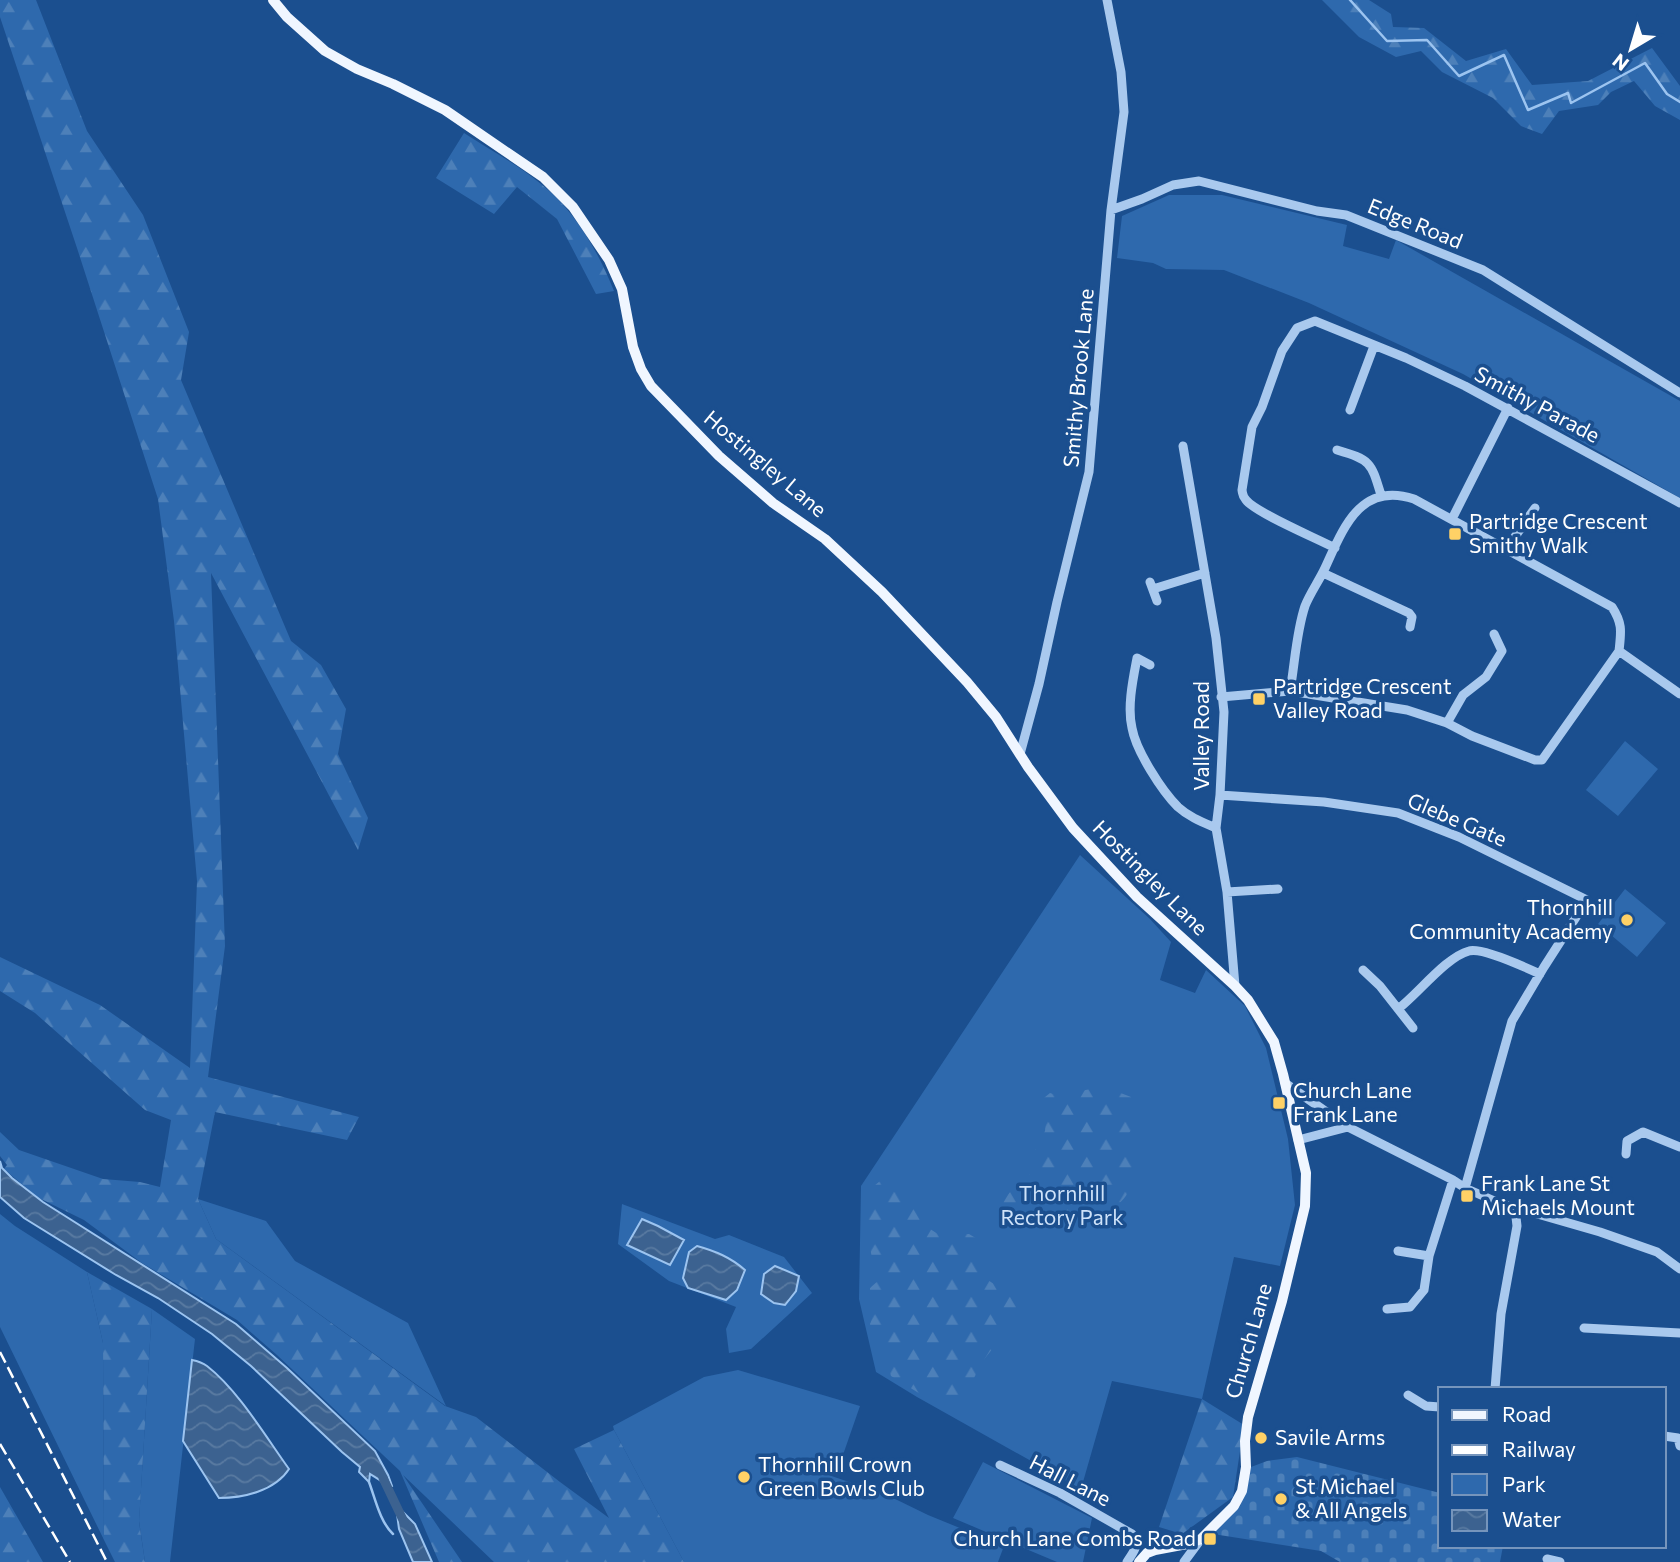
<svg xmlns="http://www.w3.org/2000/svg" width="1680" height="1562" font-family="Commissioner,sans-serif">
<defs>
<pattern id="forest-firs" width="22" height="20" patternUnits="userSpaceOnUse" patternTransform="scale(1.75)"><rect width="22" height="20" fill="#2e69ad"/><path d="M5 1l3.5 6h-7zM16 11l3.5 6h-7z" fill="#4d80b9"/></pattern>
<pattern id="cemetery-stones" width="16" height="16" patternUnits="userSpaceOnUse" patternTransform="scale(1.75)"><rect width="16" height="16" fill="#2e69ad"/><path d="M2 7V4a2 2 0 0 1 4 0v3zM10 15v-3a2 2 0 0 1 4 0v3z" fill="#4d80b9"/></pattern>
<pattern id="water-waves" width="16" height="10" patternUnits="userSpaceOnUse" patternTransform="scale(1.75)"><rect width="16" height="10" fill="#3c6290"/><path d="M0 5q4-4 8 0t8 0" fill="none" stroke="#597aa1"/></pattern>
</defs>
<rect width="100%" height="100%" fill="#1b4f8f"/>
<path fill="#2e69ad" d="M1169 195H1222L1347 225 1343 246 1389 259 1396 240 1680 401V498L1463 374 1309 303 1224 270 1166 269 1153 263 1117 258 1122 216Z
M1625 741 1658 769 1618 816 1586 790Z
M1080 855 1150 919 1171 942 1160 980 1195 993 1206 970 1245 1006 1266 1048 1288 1139 1295 1205 1280 1266 1234 1257 1202 1399 1112 1381 1081 1489 917 1397 876 1372 859 1299 861 1186Z
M1625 889 1666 923 1637 957 1598 924Z
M198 1199 266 1221 295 1261 408 1323 446 1406 216 1239Z
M622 1204 715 1239 729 1235 784 1257 812 1293 751 1349 729 1353 726 1329 736 1307 669 1281 618 1244Z
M0 1214 15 1226 87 1272 103 1343 104 1540 0 1327Z
M152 1309 195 1339 170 1562H145L139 1521Z
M738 1370 860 1406 837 1472 811 1469 887 1495 928 1515 1004 1546 998 1562H684L614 1430 613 1426 704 1377Z
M983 1462 1092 1518 1083 1562H1057L953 1518Z"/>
<path fill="url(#forest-firs)" d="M0 0H36L87 131 143 215 189 332 181 380 291 641 321 665 346 709 338 754 368 818 358 850 211 573 225 946 208 1077 359 1117 347 1140 215 1112 198 1199 216 1239 445 1406 476 1417 560 1482 609 1518 574 1449 614 1430 684 1562H494L403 1475 462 1562H439L400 1471 277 1355 237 1320 142 1263 84 1220 37 1197 4 1169 7 1165 0 1156V1132L19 1150 103 1179 140 1182 160 1187 171 1120 145 1110 35 1013 0 991V957L100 1005 190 1068 197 881 174 621 158 499 77 248 0 17Z
M1322 0H1369L1391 14 1393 27 1424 28 1466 61 1506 49 1532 85 1588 81 1652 48 1680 86V120L1655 106 1634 81 1611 92 1598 105 1559 111 1542 134 1521 126 1493 98 1442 72 1421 51 1396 57 1359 37Z
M464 133C490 150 518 165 541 184 574 209 599 253 614 291L596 294 557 219 517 187 494 214 436 178Z
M1097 1088 1101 1092 1108 1090 1113 1094 1118 1092 1131 1097 1134 1103 1137 1121 1129 1133 1132 1139 1127 1157 1140 1165C1131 1184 1127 1210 1101 1208 1094 1207 1091 1206 1085 1202L1082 1206 1080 1214 1069 1221 1028 1206 1020 1200 1007 1208 1003 1207 1002 1202 1010 1192 1020 1184 1033 1186 1039 1184 1041 1181 1027 1173 1026 1167 1045 1131 1046 1119 1038 1108 1039 1102 1050 1093C1064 1099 1082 1089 1097 1088Z
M893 1174 900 1177 902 1183 901 1192 906 1197 922 1205 927 1227 941 1236 969 1234 984 1243C986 1254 978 1262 982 1271 993 1296 1022 1279 1027 1309L1021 1316 1014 1322 1009 1323 1001 1333 997 1343 982 1362 973 1380 966 1382 955 1403 944 1406 935 1403 891 1376 887 1363 879 1350 872 1336 870 1324 874 1312 870 1303V1288L879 1280C870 1264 872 1246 866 1229L869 1222C860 1194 870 1186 893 1174Z
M87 1272 152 1309 139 1522 145 1562H115L104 1540 103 1343Z
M1202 1399 1244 1425 1233 1497 1182 1534 1159 1527Z
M0 1487 43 1562H0Z"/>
<path fill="url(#cemetery-stones)" d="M1297 1457 1440 1493V1546H1503L1500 1562H1340L1321 1551 1213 1534 1240 1506 1247 1487 1251 1467 1267 1461Z"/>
<path fill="url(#water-waves)" stroke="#9cc4f0" stroke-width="2" d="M0 1161 2 1168 12 1178 43 1202 236 1324 287 1368 375 1451 388 1475 392 1486 386 1489 381 1481 370 1474 369 1482 359 1472 360 1467 342 1452 251 1366 212 1334 158 1298 116 1275 24 1218 0 1197Z
M642 1219 658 1226 684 1240 670 1265 627 1245Z
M697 1246C715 1251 730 1257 745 1270L737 1290 726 1300 688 1288 683 1278 689 1252Z
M775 1266 799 1276 796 1291 785 1305 774 1303 761 1294 764 1274Z
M192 1360C197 1361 203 1363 207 1366 238 1390 266 1437 289 1469 275 1491 243 1498 219 1498L183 1441Z
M403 1512 415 1524 432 1562H413L399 1529 397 1514Z"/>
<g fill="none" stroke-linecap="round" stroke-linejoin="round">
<path stroke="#9cc4f0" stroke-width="2.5" d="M1350 0 1387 41 1427 40 1459 76 1504 55 1528 110 1568 93 1571 103 1645 63 1667 94 1680 102
M369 1482C375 1498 380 1522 393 1534"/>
<path stroke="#3c6290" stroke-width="9" d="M383 1478 404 1522"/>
<path stroke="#a9c9ee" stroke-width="9" d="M1111 210 1142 199 1173 185 1199 181 1317 211 1346 215 1483 270 1680 393
M1350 410 1374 346
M1183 446 1216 638 1224 712 1220 795 1216 828 1227 892 1235 986
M1337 450C1371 460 1371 462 1381 495
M1452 519 1508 408
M1335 548C1316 538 1256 513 1246 500 1242 495 1243 495 1242 490L1252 427 1262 407 1282 351 1297 328 1315 321 1406 358 1465 386 1680 503
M1507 548 1535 508
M1323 573 1409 613 1412 617 1410 627
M1150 582 1157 601
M1153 589 1205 573
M1619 651 1680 694
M1150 665 1137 658C1133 679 1127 707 1132 728 1136 751 1162 791 1178 807 1189 817 1202 822 1216 828
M1221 697 1290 691 1407 710 1447 723 1472 736 1535 760H1542L1619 651C1621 632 1623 624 1612 607L1414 499C1360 481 1343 529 1325 568 1319 581 1310 593 1305 606 1296 633 1295 663 1290 691
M1447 723 1463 695 1486 677 1502 651 1494 634
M1020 754 1039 684 1057 602 1089 472 1111 210 1124 112 1121 72 1107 0
M1220 795 1324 802 1398 813 1459 837 1587 900 1544 967 1512 1021 1465 1188
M1227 892 1278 889
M1363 970 1380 986 1413 1028
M1398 1009C1418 994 1446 957 1469 951 1482 947 1527 968 1540 974
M1285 1083 1348 1127 1453 1180 1465 1188 1499 1203 1600 1232 1657 1252 1680 1269
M1298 1140 1348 1127
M1626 1154 1627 1141 1643 1132 1680 1147
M1398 1251 1429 1256
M1387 1309 1410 1307 1424 1290 1429 1256 1453 1180
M1584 1328 1680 1333
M1495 1389 1501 1314 1517 1226 1515 1208
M1408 1395 1426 1406 1440 1407
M1664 1436 1678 1438 1680 1446
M1000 1465 1060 1493 1132 1534C1140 1547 1134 1550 1127 1562
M1547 1559 1560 1562
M1184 1562 1201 1539"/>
<path stroke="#f0f6ff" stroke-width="10" d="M273 0 287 17 325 51 357 69 393 84 445 110 543 177 573 207 609 260 622 289 633 347 641 369 651 386 719 456 773 503 825 539 882 592 967 682 996 717 1028 767 1073 828 1137 897 1235 986 1248 1000 1274 1042 1283 1074 1306 1173 1305 1206 1282 1301 1248 1417 1245 1441 1246 1467 1242 1491 1234 1506 1201 1539 1187 1544 1155 1550 1147 1553 1139 1562"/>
<path stroke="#fff" stroke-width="2.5" stroke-dasharray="12 5" stroke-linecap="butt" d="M0 1352 107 1562
M0 1444 70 1562"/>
</g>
<g fill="#ffd166" stroke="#1b4f8f" stroke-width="2.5">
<rect x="1448" y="527" width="14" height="14" rx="3.5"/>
<rect x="1252" y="692" width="14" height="14" rx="3.5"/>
<circle cx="1627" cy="920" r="7"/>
<rect x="1272" y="1096" width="14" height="14" rx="3.5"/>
<rect x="1460" y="1189" width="14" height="14" rx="3.5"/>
<circle cx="1261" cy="1438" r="7"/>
<circle cx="744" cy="1477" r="7"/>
<circle cx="1281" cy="1499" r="7"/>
<rect x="1203" y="1532" width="14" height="14" rx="3.5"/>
</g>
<g text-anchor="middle" stroke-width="7" stroke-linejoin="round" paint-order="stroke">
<g font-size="21" fill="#fff" stroke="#1b4f8f">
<text transform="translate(1415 224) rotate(22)" y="7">Edge Road</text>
<text transform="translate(1079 378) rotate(-85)" y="7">Smithy Brook Lane</text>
<text transform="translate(1537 405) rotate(28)" y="7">Smithy Parade</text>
<text transform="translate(765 464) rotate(40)" y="7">Hostingley Lane</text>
<text transform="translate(1202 736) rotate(-90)" y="7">Valley Road</text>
<text transform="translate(1457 820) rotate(23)" y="7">Glebe Gate</text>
<text transform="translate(1150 878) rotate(45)" y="7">Hostingley Lane</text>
<text transform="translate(1249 1341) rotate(-74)" y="7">Church Lane</text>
<text transform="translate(1070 1481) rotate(27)" y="7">Hall Lane</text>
</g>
<g font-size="21" fill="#fff" stroke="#1b4f8f" text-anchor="start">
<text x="1469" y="529">Partridge Crescent<tspan x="1469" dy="24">Smithy Walk</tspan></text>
<text x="1273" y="694">Partridge Crescent<tspan x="1273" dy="24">Valley Road</tspan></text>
<text x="1613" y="915" text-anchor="end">Thornhill<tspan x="1613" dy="24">Community Academy</tspan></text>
<text x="1293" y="1098">Church Lane<tspan x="1293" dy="24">Frank Lane</tspan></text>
<text x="1481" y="1191">Frank Lane St<tspan x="1481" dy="24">Michaels Mount</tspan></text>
<text x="1275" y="1445">Savile Arms</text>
<text x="758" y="1472">Thornhill Crown<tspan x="758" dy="24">Green Bowls Club</tspan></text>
<text x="1295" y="1494">St Michael<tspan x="1295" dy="24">&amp; All Angels</tspan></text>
<text x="1196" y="1546" text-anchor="end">Church Lane Combs Road</text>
</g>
<g font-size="21" fill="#cfe3fa" stroke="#1b4f8f">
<text x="1062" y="1201">Thornhill<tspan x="1062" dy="24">Rectory Park</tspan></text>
</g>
</g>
<rect x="1438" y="1387" width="228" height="161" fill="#1b4f8f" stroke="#7695bc" stroke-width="2"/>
<rect x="1452" y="1410" width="35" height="10" fill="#f0f6ff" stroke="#7695bc" stroke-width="2"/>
<text x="1502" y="1422" font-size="21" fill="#ffffff">Road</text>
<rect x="1452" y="1445" width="35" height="10" fill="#ffffff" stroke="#7695bc" stroke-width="2"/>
<text x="1502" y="1457" font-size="21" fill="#ffffff">Railway</text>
<rect x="1452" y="1474" width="35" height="21" fill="#2e69ad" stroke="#7695bc" stroke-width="2"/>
<text x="1502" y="1492" font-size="21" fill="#ffffff">Park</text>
<rect x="1452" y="1510" width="35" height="21" fill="url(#water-waves)" stroke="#7695bc" stroke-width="2"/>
<text x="1502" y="1527" font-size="21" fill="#ffffff">Water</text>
<g transform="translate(1631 49) rotate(218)" stroke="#1b4f8f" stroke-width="5" paint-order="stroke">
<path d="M0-5L12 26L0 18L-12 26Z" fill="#ffffff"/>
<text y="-10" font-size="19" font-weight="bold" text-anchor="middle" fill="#ffffff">N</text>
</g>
</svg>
